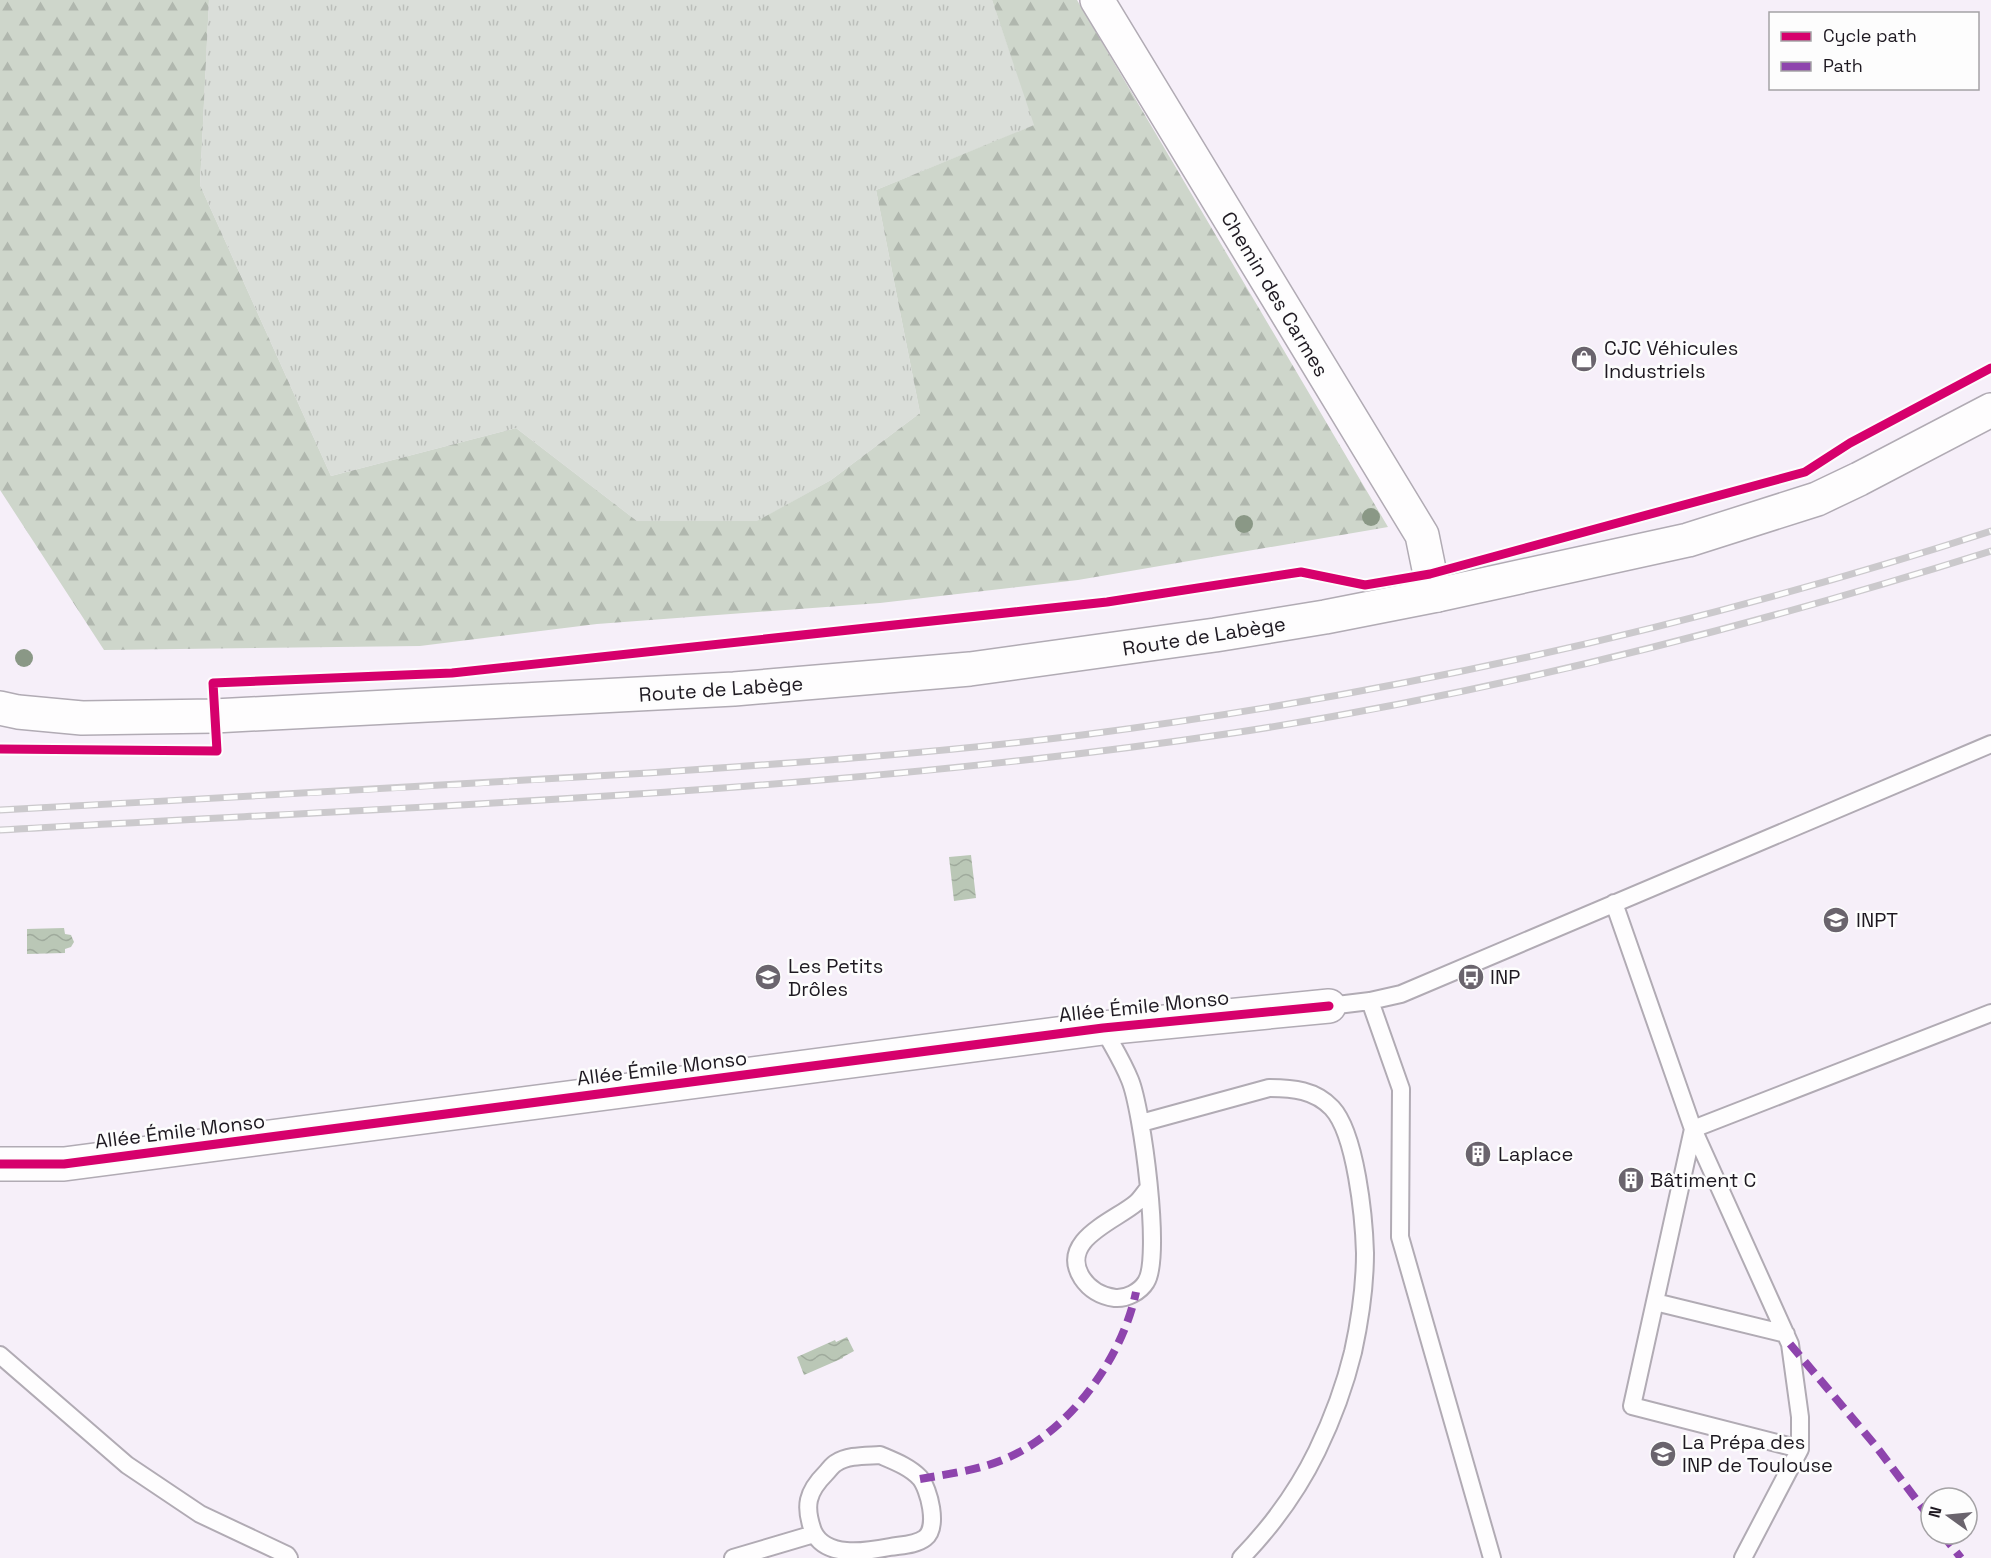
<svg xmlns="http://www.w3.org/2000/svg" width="1991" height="1558" font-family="'Space Grotesk',sans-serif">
<defs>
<pattern id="grass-tufts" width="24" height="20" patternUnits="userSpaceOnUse" patternTransform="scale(1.5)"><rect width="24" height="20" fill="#daded9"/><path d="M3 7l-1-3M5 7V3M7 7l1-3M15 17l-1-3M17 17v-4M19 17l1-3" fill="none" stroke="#bbbeba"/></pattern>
<pattern id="forest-firs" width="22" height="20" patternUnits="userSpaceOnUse" patternTransform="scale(1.5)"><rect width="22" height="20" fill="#ced6cb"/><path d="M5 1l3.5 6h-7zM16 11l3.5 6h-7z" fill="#b0b7ae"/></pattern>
<pattern id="water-waves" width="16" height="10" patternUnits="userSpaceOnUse" patternTransform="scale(1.5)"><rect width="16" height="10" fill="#bac7b6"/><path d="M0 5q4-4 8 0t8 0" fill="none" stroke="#9faa9c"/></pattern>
</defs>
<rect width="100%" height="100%" fill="#f6eff9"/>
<path fill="url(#grass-tufts)" d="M209 0H992L1035 125 876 190 920 413 831 480 758 521H637L516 428 331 476 200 185Z"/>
<path fill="url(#forest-firs)" d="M0 0H209L200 185 331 476 516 428 637 521H757L831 480 920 413 876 190 1034 125 992 0H1077L1388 527 1078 580 880 603 597 624 420 646 104 650 0 490Z"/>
<path fill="url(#water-waves)" d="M971 855 976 898 954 901 949 857Z
M64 928 65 934 71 935 74 942 71 947 65 949V953L27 954V929Z
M847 1337 854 1351 843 1357V1358L804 1375 797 1357 835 1340 836 1342Z"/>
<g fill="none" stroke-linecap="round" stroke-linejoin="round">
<defs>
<path id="lane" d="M1614 903 1693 1129 1991 1013
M1370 1001 1401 1089 1400 1237 1492 1558
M1329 1006 1370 1001 1401 994 1991 744
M1103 1028C1112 1045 1123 1062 1130 1080 1142 1109 1162 1258 1146 1282 1140 1292 1126 1299 1115 1298 1100 1296 1090 1290 1082 1278 1058 1240 1115 1221 1136 1203 1141 1199 1144 1193 1148 1189
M1141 1123 1269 1088C1293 1088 1315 1090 1332 1108 1356 1134 1364 1218 1365 1253 1365 1286 1360 1320 1353 1352 1345 1385 1332 1420 1317 1451 1298 1490 1272 1526 1241 1558
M1693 1129 1790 1344 1800 1417V1449L1743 1558
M1693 1129 1632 1406 1800 1449
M1655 1302 1786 1334
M0 1355 127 1465 200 1514 287 1555 289 1558
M880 1455C894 1461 910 1467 920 1478 929 1489 939 1527 925 1538 916 1545 901 1545 890 1547 864 1552 825 1558 813 1531 804 1506 807 1492 826 1473 829 1470 832 1465 836 1463 848 1455 866 1456 880 1455Z
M733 1558 814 1534"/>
<path id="street" d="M1097 0 1422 535 1430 574 1437 595
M0 1164H64L1103 1028 1329 1006"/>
<path id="secondary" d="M0 708 18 712 82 718 214 716 734 689 970 669 1215 635 1325 617 1437 595 1688 540 1817 499 1859 479 1991 410"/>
</defs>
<use href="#lane" stroke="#b1abb4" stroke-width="20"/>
<use href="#street" stroke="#b1abb4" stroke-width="36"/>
<use href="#secondary" stroke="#b1abb4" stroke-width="36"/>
<use href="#lane" stroke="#fefdfe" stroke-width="16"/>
<use href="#street" stroke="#fefdfe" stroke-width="33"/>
<use href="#secondary" stroke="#fefdfe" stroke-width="33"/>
<defs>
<path id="rail" d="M0 810C216 798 432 787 648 773 793 763 938 753 1082 735 1391 695 1695 627 1991 531
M0 830C411 806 825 794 1233 733 1490 694 1743 629 1991 551"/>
</defs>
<use href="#rail" stroke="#cbc9cc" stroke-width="7"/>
<use href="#rail" stroke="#fdfdfd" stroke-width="4.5" stroke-dasharray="14" stroke-linecap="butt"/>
<path stroke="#8e44ad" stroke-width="8" stroke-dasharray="15 8" stroke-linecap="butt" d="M1790 1344 1875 1445 1931 1519
M920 1479C948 1474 979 1470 1005 1459 1069 1432 1122 1359 1136 1292
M1942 1534 1961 1558"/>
<defs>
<path id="cycleway" d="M0 749 217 751 213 683 452 673 1107 602 1301 572 1365 585 1430 574 1805 472 1850 443 1991 368
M0 1164H64L1103 1028 1329 1006"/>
</defs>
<use href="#cycleway" stroke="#fdfdfd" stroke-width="13"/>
<use href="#cycleway" stroke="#d6006c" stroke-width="9"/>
</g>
<g fill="#8a9886">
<circle cx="1371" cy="517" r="9"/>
<circle cx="1244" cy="524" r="9"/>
<circle cx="24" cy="658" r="9"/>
</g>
<defs>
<symbol id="shop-disc" viewBox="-11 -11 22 22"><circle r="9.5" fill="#6a646d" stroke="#fdfdfd"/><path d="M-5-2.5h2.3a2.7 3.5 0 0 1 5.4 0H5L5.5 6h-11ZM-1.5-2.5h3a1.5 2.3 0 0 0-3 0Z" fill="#fff"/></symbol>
<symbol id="university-disc" viewBox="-11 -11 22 22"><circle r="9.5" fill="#6a646d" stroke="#fdfdfd"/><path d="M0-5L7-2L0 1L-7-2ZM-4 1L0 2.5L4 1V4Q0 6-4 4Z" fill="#fff"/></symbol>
<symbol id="school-disc" viewBox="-11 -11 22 22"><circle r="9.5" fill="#6a646d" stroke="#fdfdfd"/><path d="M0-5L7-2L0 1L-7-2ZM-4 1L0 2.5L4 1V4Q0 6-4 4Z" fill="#fff"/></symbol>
<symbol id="bus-disc" viewBox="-11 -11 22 22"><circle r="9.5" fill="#6a646d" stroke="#fdfdfd"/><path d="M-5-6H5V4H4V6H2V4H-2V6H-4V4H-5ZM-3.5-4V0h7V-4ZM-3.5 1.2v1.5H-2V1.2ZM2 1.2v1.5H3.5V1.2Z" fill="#fff"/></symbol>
<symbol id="building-disc" viewBox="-11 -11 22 22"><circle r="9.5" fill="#6a646d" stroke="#fdfdfd"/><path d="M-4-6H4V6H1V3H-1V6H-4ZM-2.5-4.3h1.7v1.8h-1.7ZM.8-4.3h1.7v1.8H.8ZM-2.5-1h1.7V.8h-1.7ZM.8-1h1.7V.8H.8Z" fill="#fff"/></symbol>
</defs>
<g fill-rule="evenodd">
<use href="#shop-disc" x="1569" y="344" width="30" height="30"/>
<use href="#university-disc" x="1821" y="905" width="30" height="30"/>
<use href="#school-disc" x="753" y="962" width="30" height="30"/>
<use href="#bus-disc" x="1456" y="962" width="30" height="30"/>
<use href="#building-disc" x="1463" y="1139" width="30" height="30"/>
<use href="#building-disc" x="1616" y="1165" width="30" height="30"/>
<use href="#university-disc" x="1648" y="1439" width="30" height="30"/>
</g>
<g text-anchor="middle" stroke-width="5" stroke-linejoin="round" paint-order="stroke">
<g font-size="20" fill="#1e1921" stroke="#fdfdfd">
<text transform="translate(1275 294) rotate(59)" y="7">Chemin des Carmes</text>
<text transform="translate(1204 636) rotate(-9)" y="7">Route de Labège</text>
<text transform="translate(721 689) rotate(-4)" y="7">Route de Labège</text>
<text transform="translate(1144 1006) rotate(-6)" y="7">Allée Émile Monso</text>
<text transform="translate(662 1068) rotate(-7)" y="7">Allée Émile Monso</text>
<text transform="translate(180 1131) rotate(-7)" y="7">Allée Émile Monso</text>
</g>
<g font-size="20" fill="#1e1921" stroke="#fdfdfd" text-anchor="start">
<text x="1604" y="355">CJC Véhicules<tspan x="1604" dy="23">Industriels</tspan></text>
<text x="1856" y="927">INPT</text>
<text x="788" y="973">Les Petits<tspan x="788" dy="23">Drôles</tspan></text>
<text x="1490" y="984">INP</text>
<text x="1498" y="1161">Laplace</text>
<text x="1650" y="1187">Bâtiment C</text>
<text x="1682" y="1449">La Prépa des<tspan x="1682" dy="23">INP de Toulouse</tspan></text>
</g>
</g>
<rect x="1769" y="12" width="210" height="78" fill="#fdfdfd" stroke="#a4a2a5" stroke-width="1.5"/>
<rect x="1781" y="32" width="30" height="9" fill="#d6006c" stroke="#a4a2a5" stroke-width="1.5"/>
<text x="1823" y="42" font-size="18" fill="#1e1921">Cycle path</text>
<rect x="1781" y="62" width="30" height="9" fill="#8e44ad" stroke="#a4a2a5" stroke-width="1.5"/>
<text x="1823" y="72" font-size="18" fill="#1e1921">Path</text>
<g transform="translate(1949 1516) rotate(285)"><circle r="28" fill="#fdfdfd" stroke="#a4a2a5" stroke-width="1.5"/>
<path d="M0-4.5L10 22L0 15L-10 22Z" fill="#6a646d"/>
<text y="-9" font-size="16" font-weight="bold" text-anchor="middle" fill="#1e1921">N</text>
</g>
</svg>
